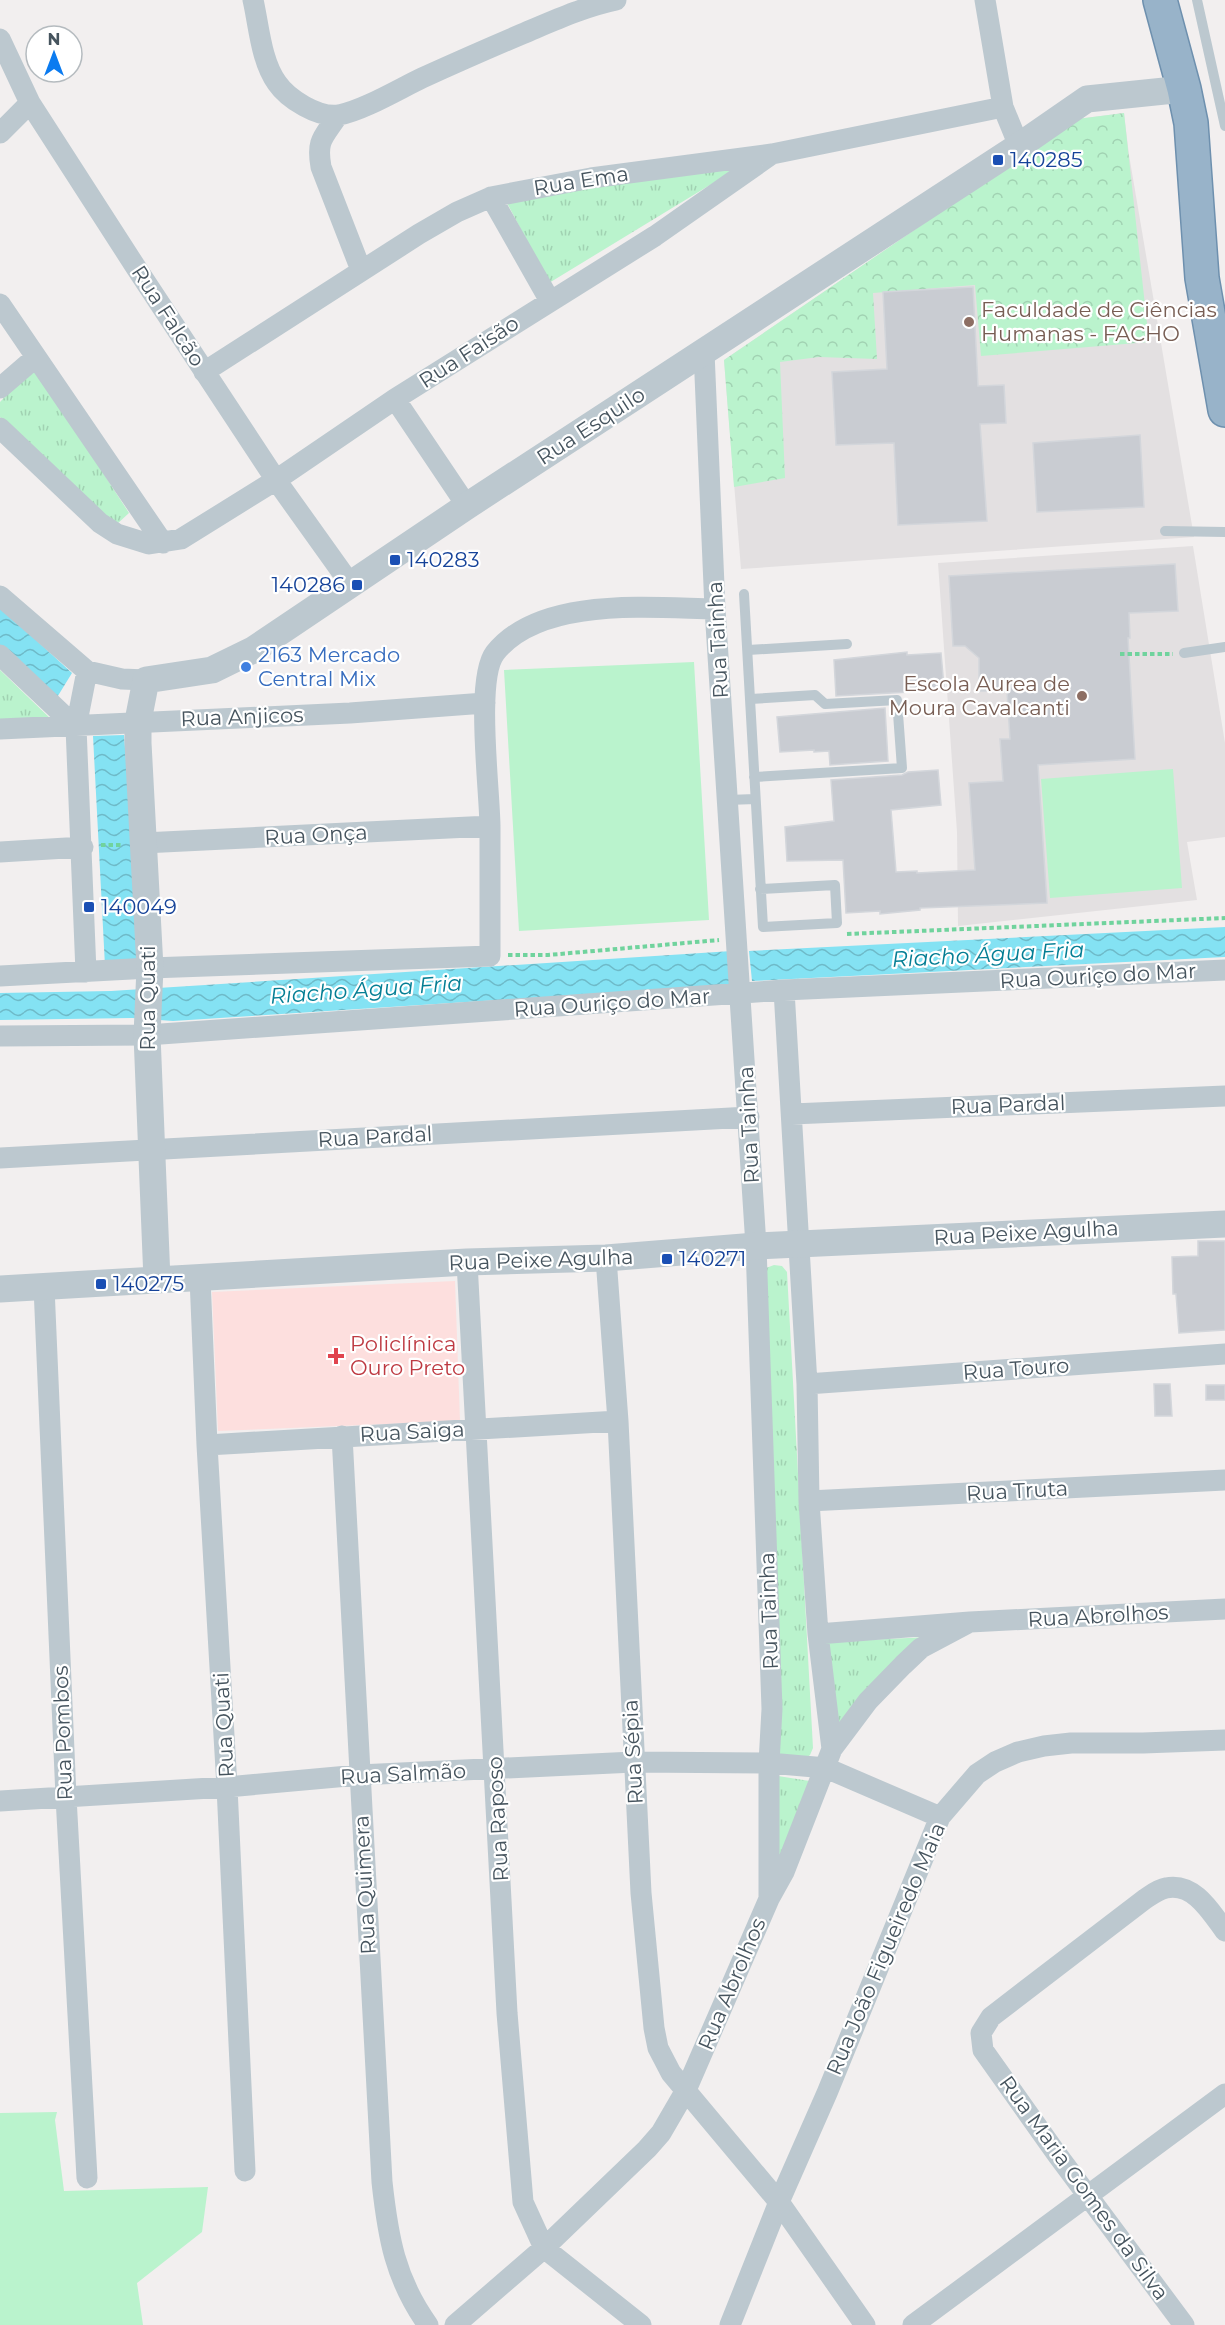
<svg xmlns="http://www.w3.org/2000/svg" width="1225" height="2325" font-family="Montserrat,sans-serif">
<defs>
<pattern id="forest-crowns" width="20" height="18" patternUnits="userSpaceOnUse" patternTransform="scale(1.5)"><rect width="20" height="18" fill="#baf3cd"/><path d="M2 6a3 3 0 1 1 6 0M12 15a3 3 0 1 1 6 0" fill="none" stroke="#a1d2b2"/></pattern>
<pattern id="park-tufts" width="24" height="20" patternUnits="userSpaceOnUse" patternTransform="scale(1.5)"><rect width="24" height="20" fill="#baf3cd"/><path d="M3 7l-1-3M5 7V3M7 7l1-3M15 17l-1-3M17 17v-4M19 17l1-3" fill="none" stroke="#a1d2b2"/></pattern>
<pattern id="water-waves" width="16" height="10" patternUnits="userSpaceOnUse" patternTransform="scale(1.5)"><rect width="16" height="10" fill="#84e2f3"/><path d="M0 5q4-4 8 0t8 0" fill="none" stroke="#6ebac8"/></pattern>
</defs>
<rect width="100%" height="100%" fill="#f2efef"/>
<path fill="#e3e0e1" d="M1124 113 1129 155 1194 537 741 569 724 360 1077 119Z
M1193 546 1225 743V837L1187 842 1197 900 958 926 957 832 938 563Z"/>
<path fill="#fddfde" d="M455 1281 460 1421 218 1431 212 1292Z"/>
<path fill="#baf3cd" d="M694 662 709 920 519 931 504 670Z
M1173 769 1182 888 1050 898 1041 779Z
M57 2112 55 2120 64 2191 208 2187 202 2232 137 2283 143 2325H0V2113Z"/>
<path fill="url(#forest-crowns)" d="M1124 113 1149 342 981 356 975 285 873 293 877 359 819 357 780 362 785 478 734 487 724 360 1077 119Z"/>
<path fill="url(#park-tufts)" d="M751 160 549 283 506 201Z
M34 366 129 513 116 525 88 508 0 417V402Z
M0 670 54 722 0 724Z
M774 1265 782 1266 787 1272 813 1748 810 1755 803 1761 777 1757 766 1268Z
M929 1637 835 1736 824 1642Z
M778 1776 816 1782 773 1884Z"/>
<path fill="url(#water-waves)" d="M0 607 72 673 56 699 0 647Z
M124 735 133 850 138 965 105 966 93 736Z
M1225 927V957L752 981 749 951Z
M732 951 734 985 173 1021 132 1018 0 1020V993L111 991Z"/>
<path fill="#c9ccd2" stroke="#d3d6db" stroke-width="1.5" d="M973 287 978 386 1004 385 1006 423 980 424 987 521 898 525 894 443 836 445 832 372 887 369 883 292Z
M1140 435 1144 507 1037 512 1033 443Z
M1175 564 1178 611 1129 613 1130 638H1128L1135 759 1038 765 1047 903 920 908V910L880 914V911L846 913 843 860 787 861 785 827 834 821 831 780 902 775 908 772 938 770 941 805 891 810 896 872 917 871V873L975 870 969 783 1003 781 1000 739H1010L1007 691H979V658L965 646H953L949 576Z
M907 652V655L941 653 944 687 910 690V692L836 696 834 660Z
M885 708 888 761 830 765 829 751 814 752V750L780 752 777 717Z
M1198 1241H1225V1330L1179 1333 1176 1294H1173L1172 1257 1198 1256Z
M1154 1384H1170L1172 1416H1155Z
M1206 1385H1225V1400H1206Z"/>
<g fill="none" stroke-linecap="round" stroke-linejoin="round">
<defs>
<path id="trunk" d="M1160 0 1184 89 1191 123 1202 278 1225 410"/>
</defs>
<use href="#trunk" stroke="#6e90ae" stroke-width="36"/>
<path stroke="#70d39d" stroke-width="4" stroke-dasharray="4.5 3" stroke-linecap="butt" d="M1120 654H1173
M101 845H121
M847 934 1225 918
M508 955H548L719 940"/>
<path stroke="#bcc8cf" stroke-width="10" d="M1197 0 1225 126
M1165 531 1225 532
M744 594C751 705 756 816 763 927L837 923 835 885 760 889
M748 650 847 644
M1184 653 1225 647
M750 699 815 695 825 704 897 700 902 768 754 777
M728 800 755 799"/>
<path stroke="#bcc8cf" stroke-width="21" d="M253 0C259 26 261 61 277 83 288 99 318 118 339 115 364 110 399 89 422 78 455 63 489 48 522 34 553 21 583 7 616 0
M985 0 1003 107 1019 146
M0 39 30 103 135 266 276 480 351 585
M338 115C324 137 316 139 321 167L361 270
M0 133 30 103
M491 197 550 301
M0 304 163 543
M704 352 715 609 756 1246 772 1709 769 1763V1899
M204 372 419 234 457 212 491 197 591 178 772 154 1003 107
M0 388 36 357
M395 399 467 506
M0 428 100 523 117 534 149 544 181 539 276 480 395 399 655 236 772 154
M0 596 87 671 122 679 146 680
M0 655 76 727
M0 729 350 713 485 703
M143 843 490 826
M0 852 83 847
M86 972 76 727 87 671
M0 976 150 968 490 956C490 913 490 871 490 828 490 791 475 679 495 653 540 596 651 608 715 609
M784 990 807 1384 809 1501 818 1634 832 1749
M0 1036 147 1035 784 990 1225 970
M792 1114 1225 1096
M0 1158 749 1117
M606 1258 618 1421 641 1893 654 2028 658 2048 671 2073 779 2202 730 2325
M467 1262 507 2013 523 2202 544 2248 641 2325
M200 1278 207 1445 227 1787 245 2171
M44 1287 66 1797 87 2178
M807 1384 1225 1354
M342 1436 382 2182C388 2237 395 2279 428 2325
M207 1445 618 1421
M809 1501 1225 1480
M818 1634 970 1622 1225 1609
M0 1801 227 1787 359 1775 634 1762 769 1763 826 1768 940 1817
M455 2325 544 2248 647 2149 661 2133 686 2090 769 1899 784 1872 832 1749 868 1701 903 1665 921 1648 970 1622
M865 2325 779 2202 827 2093 940 1817 977 1774 995 1762 1018 1752 1044 1746 1071 1743H1143L1225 1740
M913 2325 1225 2094
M1184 2325 1056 2153 983 2050 981 2033 991 2017 1145 1899C1151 1895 1159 1889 1166 1888 1194 1882 1211 1912 1225 1931"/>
<path stroke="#bcc8cf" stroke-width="27" d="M157 1280 147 1035 150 968 138 743V721L146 680 212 670 253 650 467 506 1019 146 1087 99 1184 89
M0 1289 467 1262 606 1258 756 1246 1225 1224"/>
<use href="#trunk" stroke="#98b3c9" stroke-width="33"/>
</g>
<g fill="#1a4fb4" stroke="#fff" stroke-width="2">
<rect x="992" y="154" width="12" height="12" rx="3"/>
<rect x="389" y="554" width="12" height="12" rx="3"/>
<rect x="351" y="579" width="12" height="12" rx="3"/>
<rect x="83" y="901" width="12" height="12" rx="3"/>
<rect x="661" y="1253" width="12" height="12" rx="3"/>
<rect x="95" y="1278" width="12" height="12" rx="3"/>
</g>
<g fill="#8d6e63" stroke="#fff" stroke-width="2">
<circle cx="969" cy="322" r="6"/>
<circle cx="1082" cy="696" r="6"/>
</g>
<circle fill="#3f7fe0" stroke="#fff" stroke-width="2" cx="246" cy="667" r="6"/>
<path fill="#e0444e" stroke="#fff" stroke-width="2" d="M333 1347h6v6h6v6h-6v6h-6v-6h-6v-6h6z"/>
<g text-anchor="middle" stroke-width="4.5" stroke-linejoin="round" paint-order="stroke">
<g font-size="21" fill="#164399" stroke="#fff" text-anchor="start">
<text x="1010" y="167">140285</text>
<text x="407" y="567">140283</text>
<text x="345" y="592" text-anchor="end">140286</text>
<text x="101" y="914">140049</text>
<text x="679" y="1266">140271</text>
<text x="113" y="1291">140275</text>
</g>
<g font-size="21" fill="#46545e" stroke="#fff">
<text transform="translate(581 181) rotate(-9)" y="7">Rua Ema</text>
<text transform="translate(168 316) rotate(57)" y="7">Rua Falcão</text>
<text transform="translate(469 352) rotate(-33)" y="7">Rua Faisão</text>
<text transform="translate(591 426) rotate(-33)" y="7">Rua Esquilo</text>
<text transform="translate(718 640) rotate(-93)" y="7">Rua Tainha</text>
<text transform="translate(242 717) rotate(-2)" y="7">Rua Anjicos</text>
<text transform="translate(316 835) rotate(-3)" y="7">Rua Onça</text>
<text transform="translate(1098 976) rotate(-3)" y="7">Rua Ouriço do Mar</text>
<text transform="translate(148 998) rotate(-90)" y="7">Rua Quati</text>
<text transform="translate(612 1003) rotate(-4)" y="7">Rua Ouriço do Mar</text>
<text transform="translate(1008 1105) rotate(-2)" y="7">Rua Pardal</text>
<text transform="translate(749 1125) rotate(-93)" y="7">Rua Tainha</text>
<text transform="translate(375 1137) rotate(-3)" y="7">Rua Pardal</text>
<text transform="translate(1026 1233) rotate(-3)" y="7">Rua Peixe Agulha</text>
<text transform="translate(541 1260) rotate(-2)" y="7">Rua Peixe Agulha</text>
<text transform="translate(1016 1369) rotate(-4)" y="7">Rua Touro</text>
<text transform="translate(412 1432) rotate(-3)" y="7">Rua Saiga</text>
<text transform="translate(1017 1491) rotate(-3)" y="7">Rua Truta</text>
<text transform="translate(769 1611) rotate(-92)" y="7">Rua Tainha</text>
<text transform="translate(1098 1616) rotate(-3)" y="7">Rua Abrolhos</text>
<text transform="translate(224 1725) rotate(-93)" y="7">Rua Quati</text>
<text transform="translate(63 1733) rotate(-92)" y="7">Rua Pombos</text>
<text transform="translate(633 1752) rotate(-93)" y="7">Rua Sépia</text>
<text transform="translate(403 1774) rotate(-3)" y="7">Rua Salmão</text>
<text transform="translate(498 1819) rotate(-93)" y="7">Rua Raposo</text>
<text transform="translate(365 1885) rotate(-93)" y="7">Rua Quimera</text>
<text transform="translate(886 1949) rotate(-67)" y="7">Rua João Figueiredo Maia</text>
<text transform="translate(732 1984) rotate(-67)" y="7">Rua Abrolhos</text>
<text transform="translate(1084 2188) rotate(54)" y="7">Rua Maria Gomes da Silva</text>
</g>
<g font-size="21" fill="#785e54" stroke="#fff" text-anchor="start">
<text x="981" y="317">Faculdade de Ciências<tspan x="981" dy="24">Humanas - FACHO</tspan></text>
<text x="1070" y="691" text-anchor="end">Escola Aurea de<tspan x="1070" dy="24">Moura Cavalcanti</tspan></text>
</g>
<g font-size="21" fill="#366cbe" stroke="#fff" text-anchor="start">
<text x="258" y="662">2163 Mercado<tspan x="258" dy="24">Central Mix</tspan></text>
</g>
<g font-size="21" fill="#be3a42" stroke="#fff" text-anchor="start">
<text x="350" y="1351">Policlínica<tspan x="350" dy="24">Ouro Preto</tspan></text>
</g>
<g font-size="22" font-style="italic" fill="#047e94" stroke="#fff">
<text transform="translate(988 954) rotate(-3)" y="8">Riacho Água Fria</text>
<text transform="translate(366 989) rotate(-4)" y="8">Riacho Água Fria</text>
</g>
</g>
<g transform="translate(54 54)"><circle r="28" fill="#ffffff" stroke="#b5bbbf" stroke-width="1.5"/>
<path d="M0-4.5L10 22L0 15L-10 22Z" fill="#0b7bf0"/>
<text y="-9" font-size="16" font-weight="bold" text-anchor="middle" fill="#46545e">N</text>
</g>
</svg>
